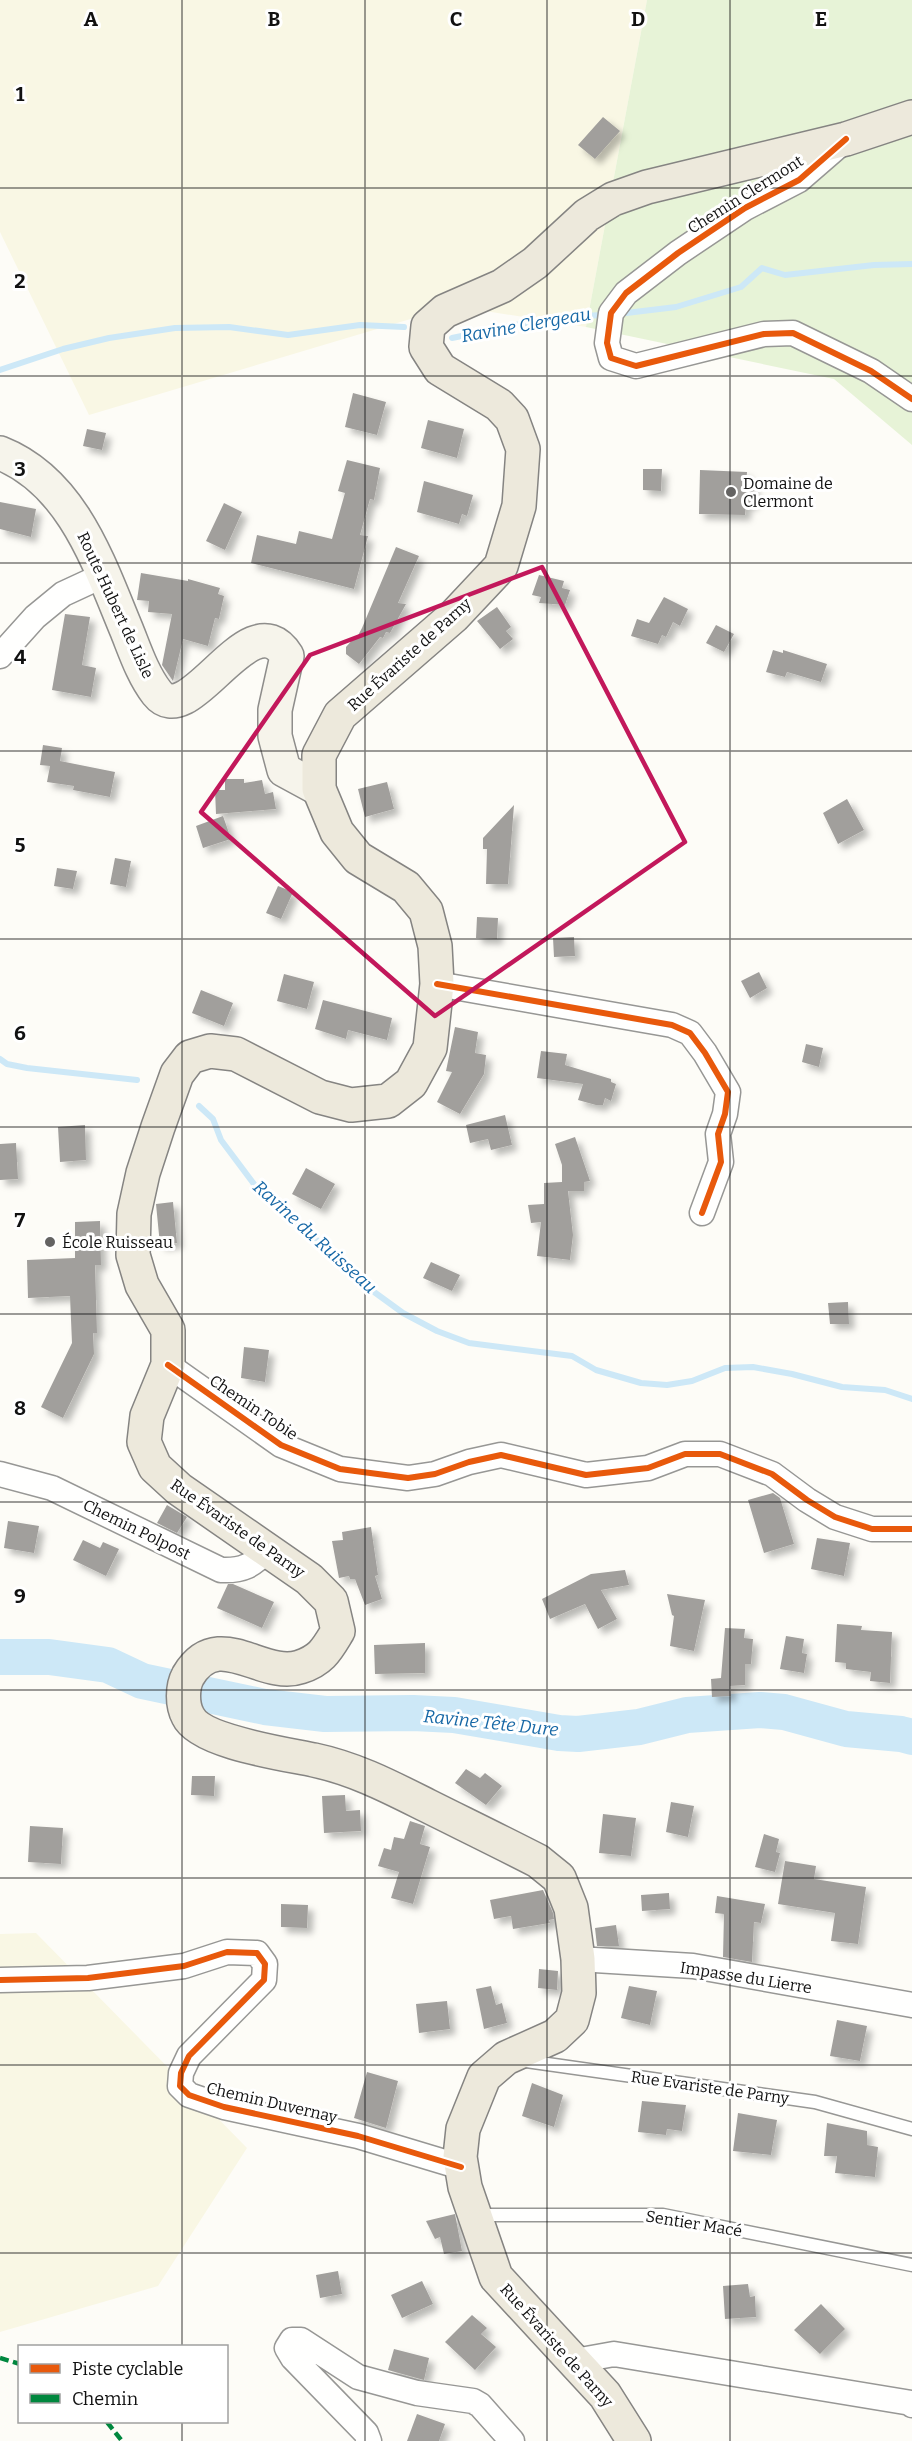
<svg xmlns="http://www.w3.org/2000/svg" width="912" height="2441" font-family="Bitter,serif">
<defs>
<filter id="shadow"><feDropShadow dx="5.5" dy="5.5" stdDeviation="3" flood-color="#0004"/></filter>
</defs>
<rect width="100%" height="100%" fill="#fdfcf7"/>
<path fill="#f9f7e4" d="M0 0H647L586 327 454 306 89 415 0 232Z
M36 1933 247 2148 158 2286 0 2332V1934Z"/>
<path fill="#e7f3d7" d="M647 0H912V445L834 379 586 327Z"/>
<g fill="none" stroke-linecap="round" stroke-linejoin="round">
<path stroke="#cde8f7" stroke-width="6" d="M618 314 676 307 741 287 762 268 785 275 874 265 912 264
M452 338 555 317 605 315
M0 370 63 349 109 338 175 328 229 327 288 335 360 325 404 327
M0 1059 7 1064 27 1068 137 1080
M199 1106 213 1119 221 1140 260 1192 332 1253 370 1289 403 1313 437 1331 469 1343 572 1356 596 1370 641 1383 667 1385 692 1381 725 1368 753 1367 792 1374 842 1387 885 1390 912 1399"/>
<path stroke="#cde8f7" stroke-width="36" d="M0 1657H49L108 1665 142 1681 265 1707 325 1714 413 1713 454 1715 559 1733 578 1734 639 1727 687 1715 760 1710 784 1712 846 1729 901 1734 912 1737"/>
</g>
<path fill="#a19f9c" filter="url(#shadow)" d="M603 117 620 131 595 159 578 145Z
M353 393 386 402 377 435 345 427Z
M428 420 464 429 457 458 421 448Z
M87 429 106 433 102 450 83 446Z
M347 460 380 468 374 500 370 499 360 535 368 536 354 589 251 563 257 535 296 544 299 531 332 539 345 493 338 491Z
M643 469H662L661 491 643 490Z
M700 470 747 472 746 485H754L753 504H746L745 515 699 514Z
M424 481 473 495 467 516 462 514 459 524 417 512Z
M0 502 36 509 31 537 0 529Z
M224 503 242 512 225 550 206 541Z
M396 547 419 556 398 603 406 604 390 633 386 632 383 638 380 637 359 664 346 654V647L354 638 356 639 362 628Z
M141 573 188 581V579L220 588 218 594 224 596 219 619 215 618 208 646 183 639 173 681 162 665 172 614 148 612 149 601 137 600Z
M539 575 564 581 562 588 570 590 565 605 539 603 541 597 532 595Z
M664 597 688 609 680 626 673 622 666 637 662 635 658 644 631 636 637 619 649 623Z
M497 607 511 627 506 631 513 639 500 649 477 621Z
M65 614 90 617 82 665 96 668 91 697 52 690Z
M716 625 734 634 724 652 706 643Z
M773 650 783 653V650L827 664 821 682 787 672 785 677 766 672Z
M43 745 62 748 60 761 115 772 110 797 73 790 74 786 47 782 50 766 40 765Z
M225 779H244V783L262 780 265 794 273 792 276 809 216 814 215 790H225Z
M387 782 394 809 365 817 358 789Z
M847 799 864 830 838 844 823 813Z
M514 805 508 884H486L487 849H483V838Z
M223 816 231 839 203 848 196 826Z
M115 858 131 861 126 887 110 884Z
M57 868 77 871 73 889 54 886Z
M278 886 293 892 281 919 266 913Z
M477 917 498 918 497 939 476 938Z
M574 937 575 956 554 957 553 938Z
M759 972 767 988 750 998 741 981Z
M284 974 314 982 307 1009 277 1001Z
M201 990 233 1003 224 1026 192 1013Z
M323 1000 392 1018 387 1040 348 1030 346 1039 315 1029Z
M455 1027 478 1032 475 1053 486 1055 484 1074 460 1114 437 1102 452 1072 446 1071Z
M806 1044 823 1048 819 1067 802 1062Z
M541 1051 567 1054 565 1065 611 1079V1082L616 1084 611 1101 605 1098 603 1105H596L578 1100 583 1084 537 1078Z
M505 1115 512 1145 491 1150 488 1139 470 1143 466 1125Z
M85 1125 86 1160 60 1162 58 1127Z
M575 1137 590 1181 584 1182V1191H568L573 1235 570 1260 537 1256 541 1222 531 1223 528 1205 544 1204V1183L562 1182V1165L555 1144Z
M16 1143 18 1179 0 1180V1144Z
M306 1168 335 1184 321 1209 292 1194Z
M173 1202 177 1243 160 1245 156 1204Z
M100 1221 101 1265H95L97 1333H93L94 1354 63 1418 41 1407 72 1343 70 1296 28 1298 27 1260 75 1258V1222Z
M431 1262 460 1275 452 1291 423 1278Z
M848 1302 849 1324H830L828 1303Z
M244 1347 269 1350 265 1382 241 1378Z
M773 1493 780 1498 794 1544 764 1553 748 1500Z
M167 1505 187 1517 177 1533 157 1523Z
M8 1521 39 1526 34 1553 4 1548Z
M371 1527 378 1575 375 1576 382 1599 365 1605 355 1579H350L349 1576 339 1578 332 1541 343 1540 342 1532Z
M817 1538 850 1543 844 1576 811 1569Z
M83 1540 100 1548 103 1542 119 1549 106 1576 73 1560Z
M625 1570 629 1585 601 1590 617 1619 598 1629 585 1604 550 1619 542 1599 591 1574Z
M228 1584H233L274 1602 262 1628 217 1608Z
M667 1594 705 1600 694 1651 670 1646 674 1616 672 1615Z
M837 1624 862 1626 861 1630 892 1632 890 1683 870 1681 871 1672 846 1669V1663L835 1662Z
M725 1628 745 1629 744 1638 753 1639 751 1664H745V1685L730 1686 731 1696 712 1697 711 1679 721 1678Z
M786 1636 804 1639 802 1653 807 1654 804 1673 780 1669Z
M425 1643V1673L375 1674 374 1645Z
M466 1769 480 1778 485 1773 502 1786 486 1805 455 1783Z
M192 1776H215L214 1796 191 1795Z
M345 1795 346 1811 360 1810 361 1831 324 1833 322 1796Z
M671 1802 694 1806 688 1837 666 1832Z
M603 1814 636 1818 631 1856 599 1853Z
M410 1821 425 1826 420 1844 430 1847 413 1904 391 1898 399 1872 378 1866 384 1848 391 1850 394 1837 404 1839Z
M30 1826 63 1828 61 1864 28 1862Z
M764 1834 779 1839 776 1852 780 1853 775 1872 755 1867Z
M785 1861 816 1866 814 1879 866 1887 858 1944 831 1941 835 1913 778 1904Z
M543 1890 553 1913 554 1919 549 1920 550 1923 513 1929 511 1916 494 1919 490 1900Z
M669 1893 670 1909 642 1911 641 1895Z
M717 1896 765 1904 761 1923 754 1922 752 1962 723 1957 724 1914 715 1913Z
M281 1904 308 1905 307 1928 281 1927Z
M616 1925 619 1946H597L595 1928Z
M539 1969 558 1971 557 1990 538 1988Z
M491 1986 496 2005 502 2003 507 2023 484 2029 476 1989Z
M629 1986 657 1991 650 2025 621 2018Z
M447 2001 450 2029 419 2033 416 2004Z
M837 2020 867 2026 860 2061 830 2056Z
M367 2072 398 2081 386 2128 354 2118Z
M532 2083 563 2095 554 2127 522 2116Z
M642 2101 686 2105 682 2131 667 2129 666 2135 638 2132Z
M738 2113 777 2120 771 2155 733 2151Z
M827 2123 867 2131V2145L878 2147 875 2177 835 2173 837 2156H824Z
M455 2214 462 2251 444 2254 440 2237 435 2239 426 2221Z
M338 2271 342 2294 320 2298 316 2275Z
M422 2281 433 2304 402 2318 391 2295Z
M748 2284 750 2297 755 2296 756 2317 725 2319 723 2286Z
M821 2304 845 2329 820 2354 794 2330Z
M472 2315 487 2328 481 2334 496 2347 475 2370 445 2342Z
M394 2349 429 2358 424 2380 388 2370Z
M417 2414 445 2424 439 2441H407Z"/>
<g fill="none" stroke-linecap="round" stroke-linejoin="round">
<defs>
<path id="service" d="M519 2060 815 2102 912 2129
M477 2215H663L912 2265"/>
<path id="minor" d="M844 141 799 180 745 208 678 253 626 293 611 313 607 343 611 358 636 366 764 334 793 333 871 371 912 399
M0 656 35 617 63 594 104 575
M437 984 672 1025 690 1033 705 1053 728 1092 725 1114 718 1134 721 1162 702 1213
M168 1365 281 1445 340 1469 408 1478 435 1474 469 1462 501 1455 586 1475 648 1468 685 1454H720L772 1474 807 1500 835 1517 872 1529H912
M0 1474 52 1488 221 1570C243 1571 252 1566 268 1549
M578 1959 693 1966 912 2005
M0 1980 88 1978 184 1966 227 1952 257 1953 265 1964 264 1980 189 2056 181 2073 180 2086 189 2095 224 2107 358 2136 461 2167
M575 2361 614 2354 911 2403 912 2405
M369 2441 366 2433 293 2358 287 2348 292 2340H301L358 2377 417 2393 473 2401 480 2405 512 2441"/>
<path id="secondary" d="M0 453C73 482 99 564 127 631 135 651 143 675 157 693 190 735 250 596 287 656L275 710V736L284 770 319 789"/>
<path id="primary" d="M634 2441 605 2395 496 2277 465 2187 460 2157 463 2129 484 2077 506 2058 555 2036 572 2020 579 1993 578 1959 571 1908 559 1878 538 1861C501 1842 464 1824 428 1806 390 1787 356 1769 314 1760 286 1754 200 1742 188 1716 182 1705 182 1687 188 1676 218 1625 262 1680 300 1667 322 1660 327 1649 338 1631L331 1601 309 1579 179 1489 155 1467 144 1442 147 1416 168 1365V1330L142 1285 133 1255 134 1214 143 1173 158 1127 177 1074 190 1057 210 1051 236 1054 320 1097 351 1105 388 1101 411 1083 430 1048 437 984 435 946 426 911 406 887 358 858 337 832 319 789V755L340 715 454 616 501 566 519 506 523 449 512 419 499 405 440 369 426 347 428 326 445 311 502 286 535 263 587 215 613 199 647 187 846 139 912 117"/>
</defs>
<use href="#service" stroke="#979795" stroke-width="15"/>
<use href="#minor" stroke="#979795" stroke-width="27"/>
<use href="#secondary" stroke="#8e8d8b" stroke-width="36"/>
<use href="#primary" stroke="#858482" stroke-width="36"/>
<use href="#service" stroke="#fffffe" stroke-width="12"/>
<use href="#minor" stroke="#fffffe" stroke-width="24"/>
<use href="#secondary" stroke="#f6f4eb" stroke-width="33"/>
<use href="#primary" stroke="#ede9dc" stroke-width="33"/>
<path stroke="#00873e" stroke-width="4.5" stroke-dasharray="9 4.5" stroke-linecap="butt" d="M0 2358 20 2364
M107 2422 122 2441"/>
<defs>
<path id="cycleway" d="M846 139 799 180 745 208 678 253 626 293 611 313 607 343 611 358 636 366 764 334 793 333 871 371 912 399
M437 984 672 1025 690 1033 705 1053 728 1092 725 1114 718 1134 721 1162 702 1213
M168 1365 281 1445 340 1469 408 1478 435 1474 469 1462 501 1455 586 1475 648 1468 685 1454H720L772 1474 807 1500 835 1517 872 1529H912
M0 1980 88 1978 184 1966 227 1952 257 1953 265 1964 264 1980 189 2056 181 2073 180 2086 189 2095 224 2107 358 2136 461 2167"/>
</defs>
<use href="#cycleway" stroke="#fff" stroke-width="10"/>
<use href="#cycleway" stroke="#e8590c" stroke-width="6"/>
</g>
<path fill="none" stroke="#c2185b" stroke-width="4.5" stroke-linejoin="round" d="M542 567 685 842 435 1016 201 812 310 655Z"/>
<path fill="none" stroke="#111" stroke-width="1.5" stroke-opacity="0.55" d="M182 0V2346M365 0V2441M547 0V2441M730 0V2441M0 188H912M0 376H912M0 563H912M0 751H912M0 939H912M0 1127H912M0 1314H912M0 1502H912M0 1690H912M0 1878H912M0 2065H912M0 2253H912M182 2422V2441"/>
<g fill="#646362" stroke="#fff" stroke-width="2">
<circle cx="731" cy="492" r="6"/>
<circle cx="50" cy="1242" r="6"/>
</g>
<g text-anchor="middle" stroke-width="6" stroke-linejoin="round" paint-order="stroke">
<g font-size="16" fill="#111" stroke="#fff">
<text transform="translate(745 194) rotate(-32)" y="6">Chemin Clermont</text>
<text transform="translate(116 605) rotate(65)" y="6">Route Hubert de Lisle</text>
<text transform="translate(409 654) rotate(-42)" y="6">Rue Évariste de Parny</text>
<text transform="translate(254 1407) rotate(34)" y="6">Chemin Tobie</text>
<text transform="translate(238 1528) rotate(35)" y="6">Rue Évariste de Parny</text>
<text transform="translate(137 1529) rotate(26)" y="6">Chemin Polpost</text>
<text transform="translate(746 1977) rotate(9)" y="6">Impasse du Lierre</text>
<text transform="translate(710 2087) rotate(8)" y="6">Rue Evariste de Parny</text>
<text transform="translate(272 2102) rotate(13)" y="6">Chemin Duvernay</text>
<text transform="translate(694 2223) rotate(9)" y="6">Sentier Macé</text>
<text transform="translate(557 2345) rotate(48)" y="6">Rue Évariste de Parny</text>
</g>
<g font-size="16" fill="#111" stroke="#fff" text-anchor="start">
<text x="743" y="489">Domaine de<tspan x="743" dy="18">Clermont</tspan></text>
<text x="62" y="1248">École Ruisseau</text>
</g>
<g font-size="18" font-style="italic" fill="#1768a6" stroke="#fff">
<text transform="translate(526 325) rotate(-10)" y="6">Ravine Clergeau</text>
<text transform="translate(315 1237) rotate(42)" y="6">Ravine du Ruisseau</text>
<text transform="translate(491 1723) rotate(6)" y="6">Ravine Tête Dure</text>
</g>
</g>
<g font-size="20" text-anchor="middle" font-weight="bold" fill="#111" stroke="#fff" stroke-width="6" stroke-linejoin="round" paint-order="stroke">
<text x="91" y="26">A</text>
<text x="274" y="26">B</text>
<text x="456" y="26">C</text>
<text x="638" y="26">D</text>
<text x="821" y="26">E</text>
<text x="20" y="101">1</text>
<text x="20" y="288">2</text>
<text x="20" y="476">3</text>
<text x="20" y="664">4</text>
<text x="20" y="852">5</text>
<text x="20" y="1040">6</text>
<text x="20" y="1227">7</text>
<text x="20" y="1415">8</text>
<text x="20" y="1603">9</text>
</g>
<rect x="18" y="2345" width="210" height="78" fill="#ffffff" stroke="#a0a0a0" stroke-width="1.5"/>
<rect x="30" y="2364" width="30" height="9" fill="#e8590c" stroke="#a0a0a0" stroke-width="1.5"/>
<text x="72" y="2375" font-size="18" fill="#111111">Piste cyclable</text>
<rect x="30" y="2394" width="30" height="9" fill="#00873e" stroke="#a0a0a0" stroke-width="1.5"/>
<text x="72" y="2405" font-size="18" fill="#111111">Chemin</text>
</svg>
